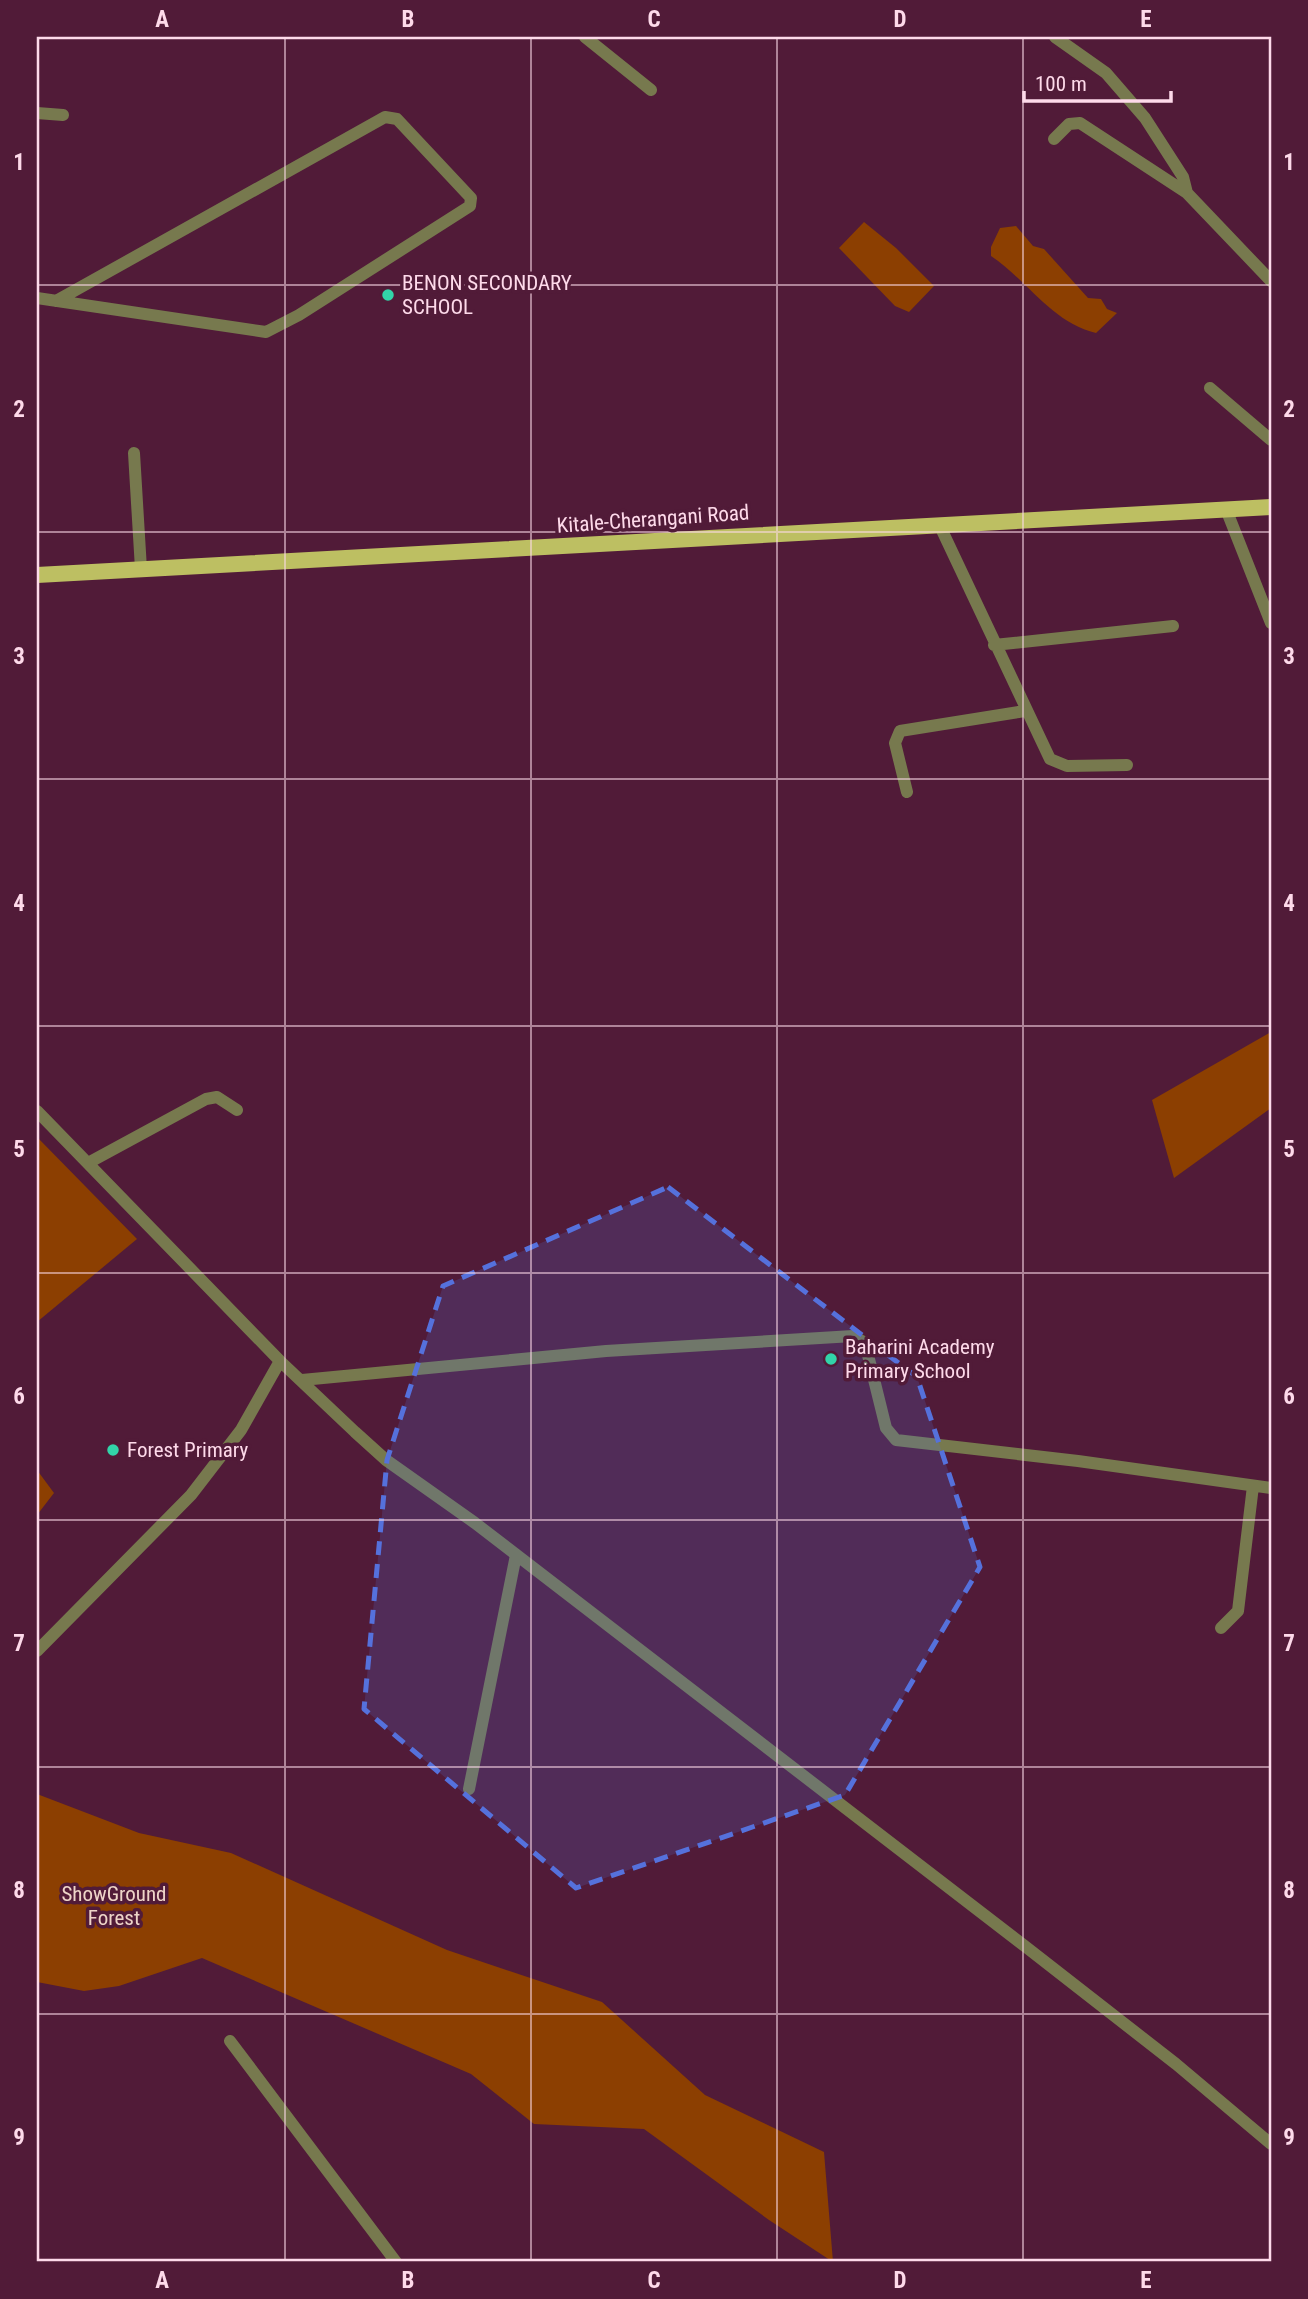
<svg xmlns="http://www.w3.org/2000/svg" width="1308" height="2299" font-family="'Roboto Condensed',sans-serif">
<rect width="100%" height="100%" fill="#511b38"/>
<path fill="#8c3f01" d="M864 222 896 248 934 286 909 312 895 306 839 248Z
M1016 226 1033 246 1044 249 1088 298 1101 299 1107 309 1117 313 1096 333C1052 323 1027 280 991 256V247L1000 228Z
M1271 1032V1108L1174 1178 1152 1100Z
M37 1137 137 1239 37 1322Z
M37 1470 54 1493 37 1515Z
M37 1794 139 1833 231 1853 447 1950 602 2002 705 2095 824 2152 833 2262 769 2220 644 2129 534 2124 471 2074 202 1958 119 1986 84 1991 37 1982Z"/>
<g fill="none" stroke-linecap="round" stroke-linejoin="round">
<path stroke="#77794e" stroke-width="12" d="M585 37 651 90
M1055 37 1106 73 1145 118 1183 177 1187 193
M37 113 63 115
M1054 139 1069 124 1080 123 1187 193 1271 281
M37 298 266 332 299 315 470 206 471 198 397 119 385 117 56 301
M1210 388 1271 440
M134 453 141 569
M1226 509 1271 623
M939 524 1050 759 1067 766 1127 765
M994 645 1173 626
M907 792 895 743 900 731 1025 711
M37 1111 280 1361 355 1432 386 1460 475 1523 1026 1947 1176 2064 1271 2144
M88 1163 206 1099 217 1097 237 1110
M302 1380 606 1351 853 1336 865 1343 886 1428 896 1440 1078 1461 1271 1488
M1221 1628 1238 1611 1253 1486
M37 1651 191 1495 241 1430 280 1361
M469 1789 516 1555
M230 2041 396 2262"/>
<path stroke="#bdbf62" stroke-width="16" d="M37 575 1271 507"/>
</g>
<path fill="#5571dc" fill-opacity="0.2" stroke="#5571dc" stroke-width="5" stroke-dasharray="14 9" stroke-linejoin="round" d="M668 1187 917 1377 980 1567 845 1795 576 1888 364 1709 387 1460 443 1286Z"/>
<path fill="none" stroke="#fedaea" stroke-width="2" stroke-opacity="0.55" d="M285 37V2262M531 37V2262M777 37V2262M1023 37V2262M37 285H1271M37 532H1271M37 779H1271M37 1026H1271M37 1273H1271M37 1520H1271M37 1767H1271M37 2014H1271"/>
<g fill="#32d4a9" stroke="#511b38" stroke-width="2.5">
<circle cx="388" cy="295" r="7"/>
<circle cx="831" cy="1359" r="7"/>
<circle cx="113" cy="1450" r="7"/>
</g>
<g text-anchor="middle" stroke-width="7" stroke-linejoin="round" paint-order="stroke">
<g font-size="21" fill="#fedaea" stroke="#511b38" text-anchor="start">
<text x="402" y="290">BENON SECONDARY<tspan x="402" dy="24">SCHOOL</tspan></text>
<text x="845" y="1354">Baharini Academy<tspan x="845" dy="24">Primary School</tspan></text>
<text x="127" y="1457">Forest Primary</text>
</g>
<g font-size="21" fill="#fedaea" stroke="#511b38">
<text transform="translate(653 519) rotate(-4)" y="7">Kitale-Cherangani Road</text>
</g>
<g font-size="21" fill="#eed5c8" stroke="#511b38">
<text x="114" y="1901">ShowGround<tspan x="114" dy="24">Forest</tspan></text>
</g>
</g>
<rect width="1308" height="2299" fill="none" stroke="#511b38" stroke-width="77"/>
<path d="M1024 91v10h147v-10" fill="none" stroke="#fedaea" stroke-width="3.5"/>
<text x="1035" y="91" font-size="21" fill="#fedaea" stroke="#511b38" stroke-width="5" paint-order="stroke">100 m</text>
<rect x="38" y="38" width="1232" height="2222" fill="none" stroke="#fedaea" stroke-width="2.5"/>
<g font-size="23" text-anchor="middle" font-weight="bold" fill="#fedaea">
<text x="162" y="27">A</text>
<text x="408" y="27">B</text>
<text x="654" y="27">C</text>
<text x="900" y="27">D</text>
<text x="1146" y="27">E</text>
<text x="19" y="170">1</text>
<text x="1289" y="170">1</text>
<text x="19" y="417">2</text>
<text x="1289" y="417">2</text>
<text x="19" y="664">3</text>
<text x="1289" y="664">3</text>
<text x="19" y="911">4</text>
<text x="1289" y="911">4</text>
<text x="19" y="1157">5</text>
<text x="1289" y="1157">5</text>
<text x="19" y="1404">6</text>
<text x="1289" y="1404">6</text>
<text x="19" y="1651">7</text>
<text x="1289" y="1651">7</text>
<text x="19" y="1898">8</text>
<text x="1289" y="1898">8</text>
<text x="19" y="2145">9</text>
<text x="1289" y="2145">9</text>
<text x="162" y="2288">A</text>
<text x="408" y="2288">B</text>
<text x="654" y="2288">C</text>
<text x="900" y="2288">D</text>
<text x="1146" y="2288">E</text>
</g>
</svg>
